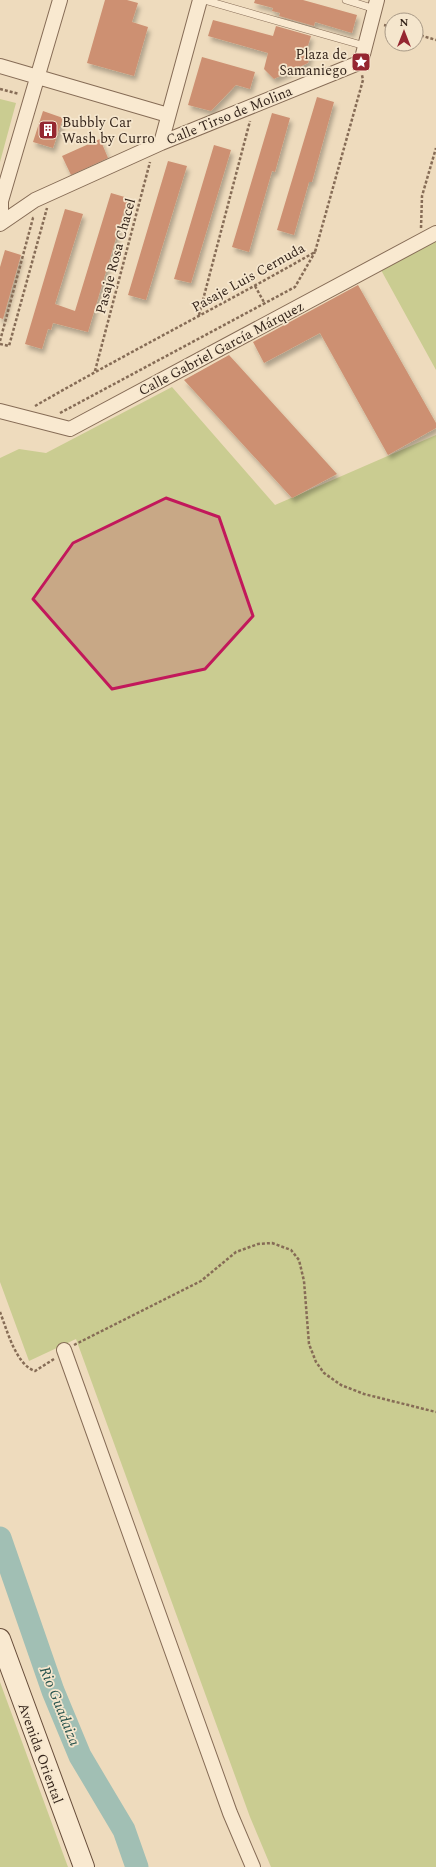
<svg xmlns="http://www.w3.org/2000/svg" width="436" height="1867" font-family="Spectral,serif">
<defs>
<filter id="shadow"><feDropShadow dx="2.5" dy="4.5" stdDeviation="2" flood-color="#0004"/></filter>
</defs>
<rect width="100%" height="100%" fill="#eedbbd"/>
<path fill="#cacc91" d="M0 99 16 103 0 162Z
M436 241V370L381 270Z
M172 387 275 505 436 435V1867H271L250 1817 76 1339 29 1361 0 1282V458L19 449 46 453Z
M0 1682 65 1859 68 1867H0Z"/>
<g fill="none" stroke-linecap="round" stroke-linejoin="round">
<path stroke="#a1bfb4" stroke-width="23" d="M0 1538 53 1691 80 1756 124 1830 137 1867"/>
</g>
<path fill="#cd9072" filter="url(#shadow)" d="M105 0H127L138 3 132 22 148 27 134 76 87 63Z
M255 0H303L357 15 352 33 315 22 314 26 279 16 280 13 272 11 273 8 254 3Z
M213 20 273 36 276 26 311 36 306 52 311 53 308 63 274 79 264 69 268 53 208 36Z
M202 57 255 72 250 89 236 85 211 111 188 105Z
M317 97 334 102 312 182H309L294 235 277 230Z
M43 111 63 118 53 148 33 142Z
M272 113 290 118 275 172 272 171 249 252 232 247Z
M100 139 108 158 71 175 62 156Z
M214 145 231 150 191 283 174 279Z
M168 161 187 166 146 300 128 295Z
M111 193 128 198 88 332 53 323 51 330 48 329 42 349 25 344 65 209 83 214 55 304 75 311Z
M5 250 21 255 3 319 0 318V267Z
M358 285 436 423V428L388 455 320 333 264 363 253 342Z
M229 355 249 377 337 474 292 498 184 380Z"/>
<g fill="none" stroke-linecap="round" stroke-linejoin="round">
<defs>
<path id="lane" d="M204 0 365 46
M346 0 375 9"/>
<path id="street" d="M0 66 168 115
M161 143 200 0
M1 222V201L60 0
M0 224 35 200 161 143 361 62 377 0
M0 411 70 429 436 233
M64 1350 230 1813 253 1867"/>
<path id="secondary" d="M0 1639 84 1867"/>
</defs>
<use href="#lane" stroke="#866c56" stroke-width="8"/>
<use href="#street" stroke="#866c56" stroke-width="16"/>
<use href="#secondary" stroke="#674d3a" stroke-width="22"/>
<path stroke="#866c56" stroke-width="2.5" stroke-dasharray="3 2" stroke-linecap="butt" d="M384 25 392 27
M416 34 436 40
M0 89 19 94
M421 228 422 196 436 148
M255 286 265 304
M199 315 250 121
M0 341 33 218 35 217
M0 344 9 346 47 208
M95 371 150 162
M35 406C127 353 222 305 315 252L363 80 362 75
M60 413 295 287 315 252
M0 1312C7 1330 16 1365 35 1371L54 1359
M74 1345 201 1281 236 1252 258 1244 272 1243 291 1250 299 1260 304 1281 309 1344 316 1362 324 1373 341 1385 364 1394 436 1412"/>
<use href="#lane" stroke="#f9e9d0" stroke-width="7"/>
<use href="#street" stroke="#f9e9d0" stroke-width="14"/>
<use href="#secondary" stroke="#f9e9d0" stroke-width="20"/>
</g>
<path fill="#c2185b" fill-opacity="0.2" stroke="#c2185b" stroke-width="3" stroke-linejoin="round" d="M166 498 219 517 253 616 205 669 112 689 33 599 73 543Z"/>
<defs>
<symbol id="sight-square" viewBox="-11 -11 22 22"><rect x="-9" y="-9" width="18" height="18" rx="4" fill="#952630" stroke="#f5e6cd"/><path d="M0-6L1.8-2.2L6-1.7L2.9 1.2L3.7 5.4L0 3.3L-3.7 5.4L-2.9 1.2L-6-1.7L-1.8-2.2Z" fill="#fff"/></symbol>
<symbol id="building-square" viewBox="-11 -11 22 22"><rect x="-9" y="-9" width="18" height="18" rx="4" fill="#952630" stroke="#f5e6cd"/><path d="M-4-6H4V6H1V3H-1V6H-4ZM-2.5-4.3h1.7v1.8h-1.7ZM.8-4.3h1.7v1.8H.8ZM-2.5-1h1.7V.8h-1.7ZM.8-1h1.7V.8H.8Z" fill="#fff"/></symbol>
</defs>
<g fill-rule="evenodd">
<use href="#sight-square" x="350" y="51" width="22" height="22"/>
<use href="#building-square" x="37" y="119" width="22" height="22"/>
</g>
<g text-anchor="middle" stroke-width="3.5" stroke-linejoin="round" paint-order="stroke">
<g font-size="14" fill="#35251b" stroke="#f5e6cd" text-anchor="end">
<text x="347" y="59">Plaza de<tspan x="347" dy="16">Samaniego</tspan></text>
<text x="62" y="127" text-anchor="start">Bubbly Car<tspan x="62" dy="16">Wash by Curro</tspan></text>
</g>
<g font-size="14" fill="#35251b" stroke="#f5e6cd">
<text transform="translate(229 115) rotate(-22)" y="5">Calle Tirso de Molina</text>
<text transform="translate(115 256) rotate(-75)" y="5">Pasaje Rosa Chacel</text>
<text transform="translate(248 277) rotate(-29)" y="5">Pasaje Luis Cernuda</text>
<text transform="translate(221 348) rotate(-28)" y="5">Calle Gabriel García Márquez</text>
<text transform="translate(41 1753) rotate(70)" y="5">Avenida Oriental</text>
</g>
<g font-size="15" font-style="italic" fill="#2a554f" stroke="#f5e6cd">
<text transform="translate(60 1706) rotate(68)" y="5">Rio Guadaiza</text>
</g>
</g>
<g transform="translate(404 32)"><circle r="19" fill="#f5e6cd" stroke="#a89986"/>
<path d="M0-3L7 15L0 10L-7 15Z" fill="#952630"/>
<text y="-6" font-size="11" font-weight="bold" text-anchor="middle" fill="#35251b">N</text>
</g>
</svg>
